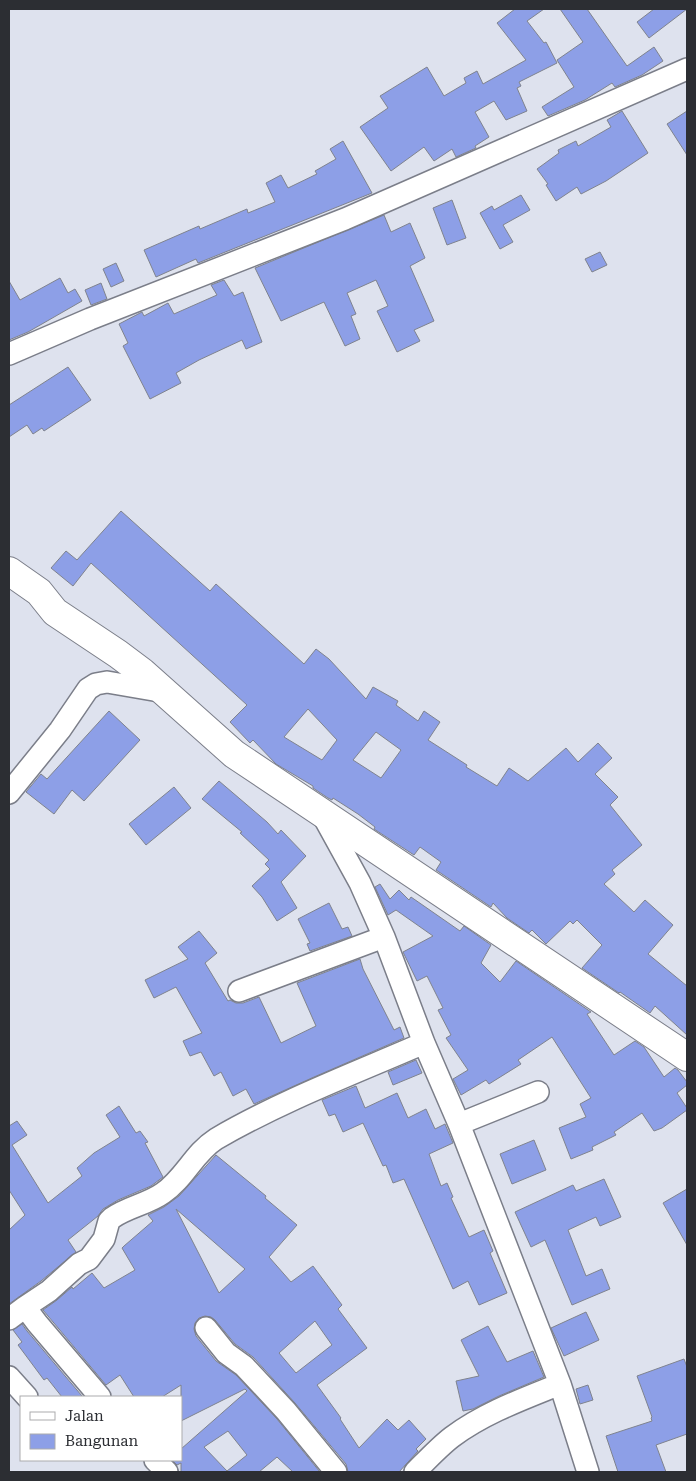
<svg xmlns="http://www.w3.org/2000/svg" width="696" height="1481" font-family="'Roboto Serif',serif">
<rect width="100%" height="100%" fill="#dee2ee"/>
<path fill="#8d9fe7" stroke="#7f838e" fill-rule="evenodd" d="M515 9H544L527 21 544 43 546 42 557 63 519 82 521 86 517 88 527 111 506 120 494 101 475 112 489 137 475 146 476 148 456 157 452 149 434 161 424 147 391 171 360 127 388 108 380 96 427 67 444 96 466 83 464 78 477 71 483 84 526 60 497 23Z
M560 9H587L627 66 654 47 663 61 642 75 615 87 612 83 585 100 548 116 542 107 574 87 557 60 583 42Z
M654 9H687L649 38 637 22Z
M622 111 648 153 606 181 581 194 577 187 556 201 546 185 548 184 537 169 559 153 558 150 576 141 578 146 611 127 607 120Z
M687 111V155L667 124Z
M343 141 372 193 198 263 196 259 156 277 144 250 199 226 200 229 247 209 248 213 275 202 266 183 281 175 288 188 317 174 315 171 336 159 330 149Z
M521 195 530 210 503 225 513 242 500 249 480 213 492 206 494 210Z
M452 200 466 238 447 245 433 208Z
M384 215 391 232 410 223 425 258 410 266 434 321 414 330 420 341 397 352 377 311 388 306 376 280 347 293 356 314 351 316 360 339 345 346 324 302 281 321 255 268Z
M600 252 607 265 592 272 585 259Z
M116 263 124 281 111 287 103 269Z
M60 278 68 293 75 289 82 301 28 332 9 340V281L20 300Z
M224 280 234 296 243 292 262 342 246 349 242 340 199 360 176 373 181 383 150 399 123 346 128 343 119 324 142 312 144 316 168 303 174 314 217 295 211 285Z
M101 283 107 299 91 305 85 290Z
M68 367 91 400 44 431 42 428 33 434 27 425 9 437V405Z
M121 511 210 591 216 584 304 664 316 649 329 659 366 699 373 687 398 701 396 705 418 721 424 711 440 722 428 740 467 765 466 767 497 786 509 768 528 781 566 748 578 762 598 743 612 758 595 774 618 797 610 805 642 845 612 870 615 874 604 884 634 912 645 900 673 925 648 954 687 986V1035L655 1006 650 1013 620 992 619 993 582 968 602 945 577 920 573 924 570 921 546 944 532 930 529 933 507 918 493 903 491 907 436 870 441 862 420 847 414 855 374 829 375 827 358 814 333 798 332 800 328 798 313 788V786L276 764 253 740 250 743 230 722 247 705 91 563 73 586 51 568 66 551 77 560ZM308 709 337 740 322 760 284 737ZM376 732 401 750 381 778 353 760Z
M109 711 140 740 84 801 72 790 54 814 26 792 41 774 47 779Z
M219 781 267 822 278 834 281 830 306 856 281 882 297 908 277 921 262 897 252 886 270 869 265 864 269 860 240 833 242 832 202 799Z
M174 787 191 808 146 845 129 824Z
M380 884 390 899 399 890 409 900 411 897 460 931 464 926 491 945 481 963 500 982 516 961 591 1012 587 1014 614 1055 635 1041 644 1047 664 1077 675 1068 678 1070 687 1082V1085L677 1093 687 1108V1110L662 1128 654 1131 642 1113 614 1132 616 1135 592 1147 593 1150 571 1159 559 1128 586 1117 580 1104 591 1098 552 1037 518 1060 521 1064 489 1084 486 1080 461 1095 453 1079 468 1070 446 1038 451 1035 438 1010 443 1008 427 976 417 981 403 952 433 936 396 910 388 915 375 887Z
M329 903 342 929 348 927 352 936 310 951 307 944 310 943 298 919Z
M199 931 217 953 205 963 228 1001 230 1000 236 1003H243L259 997 281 1043 316 1026 297 983 360 959 363 969 394 1030 400 1027 404 1038 314 1077 254 1104 246 1089 233 1096 221 1072 214 1076 201 1052 190 1056 183 1041 202 1033 176 987 154 998 145 980 188 959 178 947Z
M416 1060 422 1073 393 1085 388 1072Z
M356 1086 365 1108 397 1093 408 1118 426 1109 435 1129 445 1124 453 1143 429 1154 441 1186 447 1183 453 1197 451 1198 469 1237 484 1230 493 1251 490 1253 507 1293 479 1305 468 1281 453 1289 404 1179 393 1183 386 1165 383 1166 363 1123 343 1132 335 1114 329 1116 322 1100Z
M119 1106 136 1133 140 1131 148 1142 145 1143 163 1177 151 1186 118 1200 103 1209 98 1216 68 1240 76 1252 41 1281 9 1304V1230L25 1215 9 1190V1126L17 1121 27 1135 12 1145 48 1203 82 1176 77 1168 94 1153 120 1137 106 1115Z
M534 1140 546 1170 512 1184 500 1154Z
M216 1155 266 1196 265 1198 297 1225 269 1257 291 1282 313 1266 342 1305 338 1309 367 1348 317 1385 341 1418 340 1419 359 1448 387 1419 398 1430 409 1420 426 1439 416 1449 418 1451 399 1472H348L346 1464 295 1403 253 1357 235 1344 215 1320 211 1317 205 1316 199 1318 195 1323 194 1329 196 1336 216 1361 236 1375 277 1419 320 1472H293L277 1457 259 1472H181V1463L177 1465 172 1460H181V1449L247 1391 245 1389 181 1421V1385L162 1397H134L120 1375 106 1385 43 1310 57 1300 72 1287 73 1289 92 1273 104 1288 135 1270 122 1248 124 1246 153 1221 148 1215 164 1207 179 1196ZM176 1209 245 1269 219 1293ZM315 1321 332 1345 296 1373 279 1353ZM228 1431 247 1455 227 1471 204 1447Z
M604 1179 621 1217 600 1226 596 1217 568 1230 586 1276 602 1269 610 1289 572 1305 545 1240 531 1247 515 1212 573 1185 576 1191Z
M687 1189V1245L663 1203Z
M586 1312 599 1340 564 1356 551 1328Z
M22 1324 27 1331 82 1396 80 1397H62L47 1378 44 1380 18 1345 22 1342 13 1330Z
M488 1326 507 1362 533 1351 544 1377 499 1396 473 1409 463 1411 456 1381 479 1376 461 1340Z
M684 1359 687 1367V1434L656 1445 666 1472H618L606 1436 652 1421 651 1418 652 1417 637 1376Z
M588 1385 593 1400 580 1404 576 1389Z"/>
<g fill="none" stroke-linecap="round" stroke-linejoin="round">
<defs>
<path id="street" d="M9 354 90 319 345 219 687 69
M9 793 60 730 88 689 96 684 107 682 165 692
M322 814 360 883 384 937 424 1043 459 1124 560 1384 588 1472
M239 991 384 937
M459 1124 538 1092
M9 1319 25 1307
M206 1328 226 1353 244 1366 286 1411 336 1472
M9 1377 27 1397
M100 1397 37 1323 25 1307 49 1291 79 1264 89 1259 104 1239 109 1221 112 1218C127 1207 148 1204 163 1193 184 1179 194 1153 216 1139 281 1101 355 1073 424 1043
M155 1460 167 1472
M415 1472C427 1460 439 1447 452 1437 484 1413 523 1399 560 1384"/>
<path id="primary" d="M9 571 39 592 55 612 118 654 142 672 234 754 687 1057"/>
</defs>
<use href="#street" stroke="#7b7e89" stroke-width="24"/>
<use href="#primary" stroke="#7b7e89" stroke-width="30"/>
<use href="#street" stroke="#fff" stroke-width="21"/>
<use href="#primary" stroke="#fff" stroke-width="28"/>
</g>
<rect width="696" height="1481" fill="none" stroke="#2c2e33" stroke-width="20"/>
<rect x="20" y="1396" width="162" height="65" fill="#ffffff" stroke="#ababad"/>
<rect x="30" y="1412" width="25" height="8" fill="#ffffff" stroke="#ababad"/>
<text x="65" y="1421" font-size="15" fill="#2c2e33">Jalan</text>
<rect x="30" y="1434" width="25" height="15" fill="#8d9fe7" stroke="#ababad"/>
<text x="65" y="1446" font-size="15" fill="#2c2e33">Bangunan</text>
</svg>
